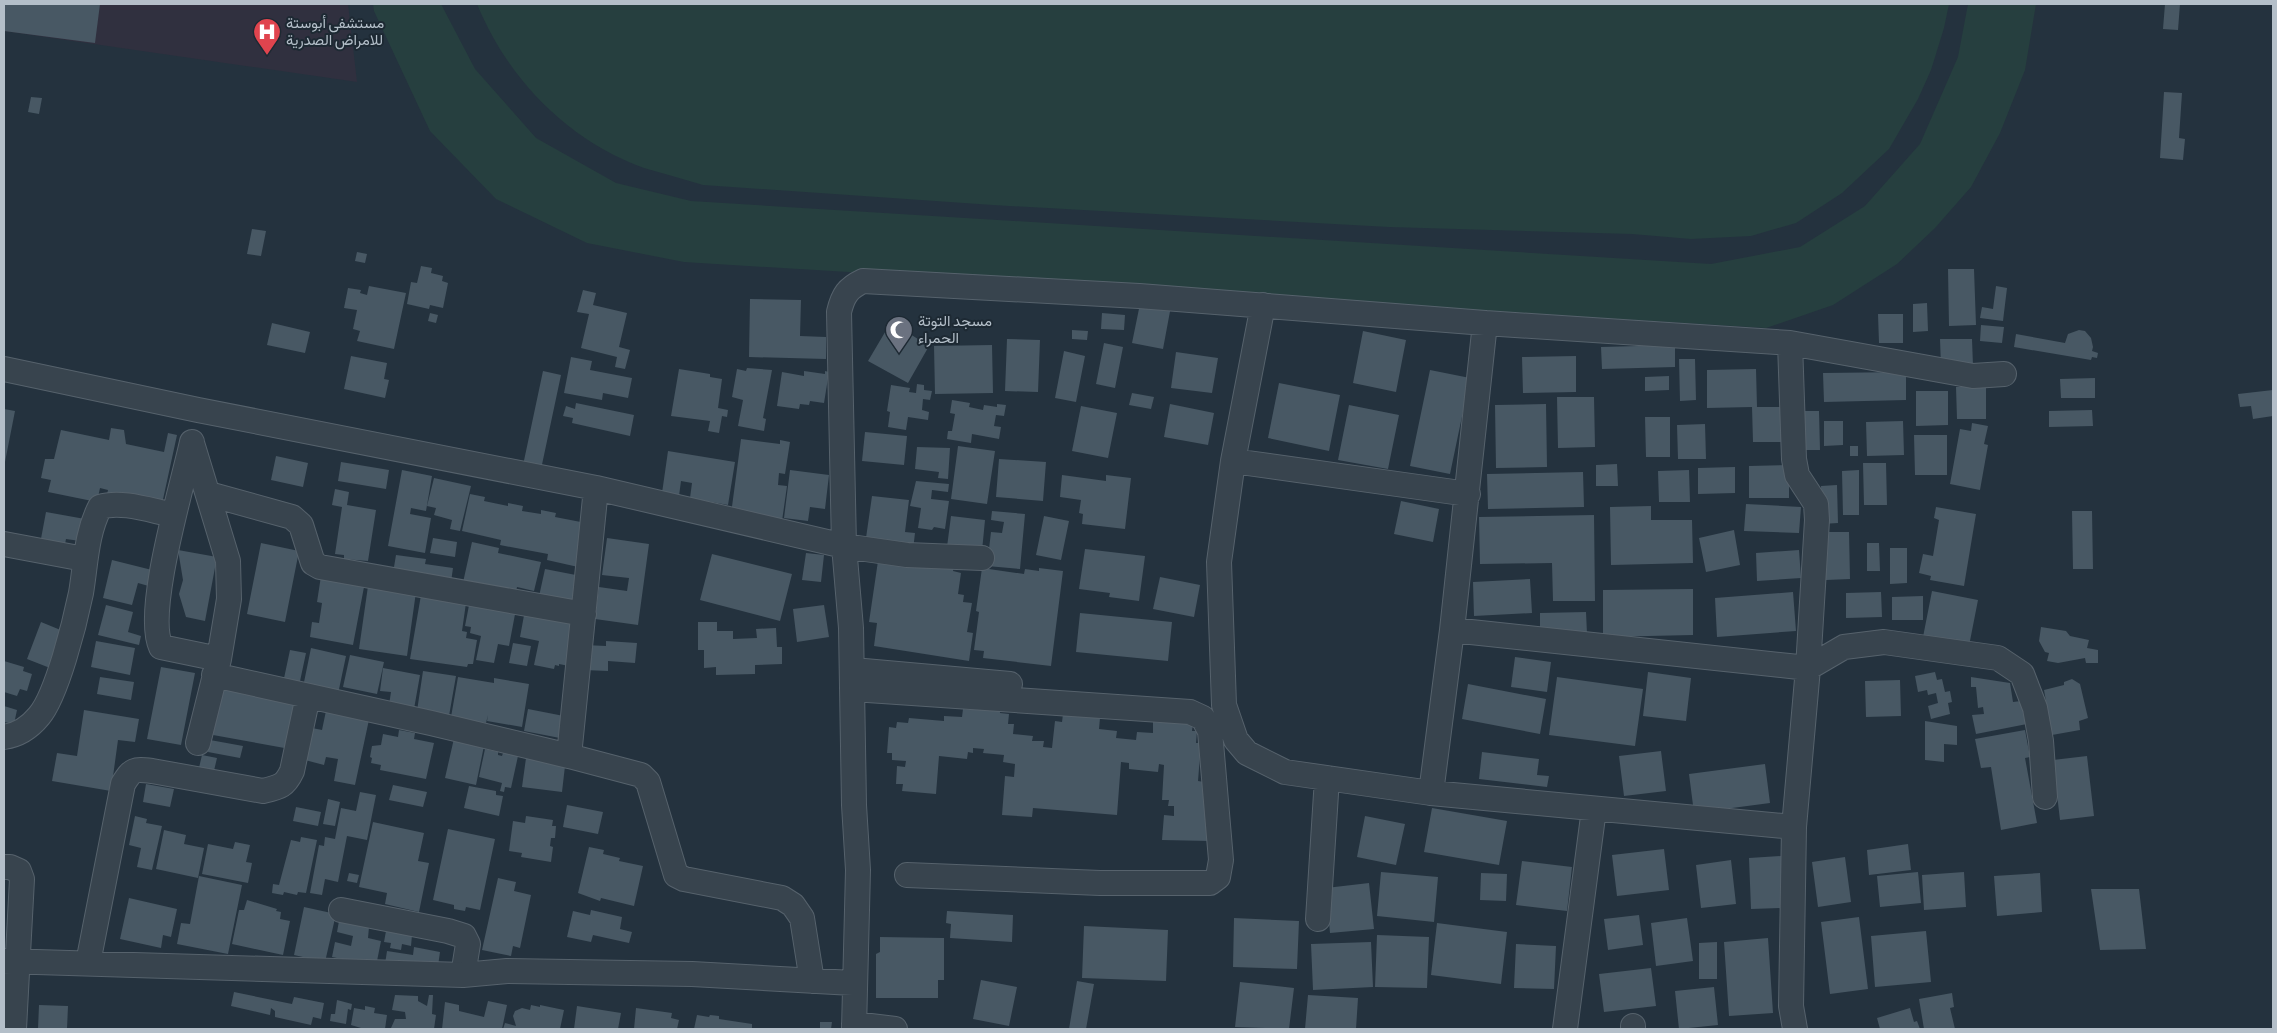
<svg xmlns="http://www.w3.org/2000/svg" width="2277" height="1033" font-family="'Alegreya Sans',Vazirmatn,sans-serif">
<rect width="100%" height="100%" fill="#24323e"/>
<path fill="#30303f" d="M4 4H348L357 82 4 31Z"/>
<path fill="#263f3f" d="M373 4H441L475 69 536 138 616 183 691 201 1711 264 1800 247 1865 206 1920 144 1958 57 1968 4H2036L2025 70 2000 133 1971 187 1935 228 1897 264 1833 305 1766 328 684 262 587 243 496 199 430 131 374 11Z
M477 4H1949L1944 28 1931 70 1918 99 1889 149 1842 193 1796 223 1751 236 1691 239 1632 234 1389 227 993 205 703 185C684 179 664 174 644 168 567 140 508 79 477 4Z"/>
<path fill="#485864" d="M4 4H100L95 43 4 31Z
M2165 4H2180L2178 30 2163 29Z
M2164 92 2182 93 2179 138 2185 139 2183 160 2160 158Z
M31 97 42 98 39 114 28 112Z
M252 229 266 231 261 256 247 254Z
M357 252 367 254 365 263 355 261Z
M421 266 432 268 431 273 443 276 442 281 448 283 443 308 430 305 429 309 407 304 411 282 417 283Z
M1948 269H1974L1976 325 1949 326Z
M369 286 406 293 394 349 357 341 360 331 353 329 357 310 344 308 348 288 361 290 360 293 367 295Z
M1996 286 2007 288 2003 321 1980 318 1982 307 1993 309Z
M583 290 596 293 593 305 627 313 619 347 630 350 625 369 615 367 617 357 581 348 589 314 577 312Z
M750 299 801 300 800 336 826 337V359L749 357Z
M1141 299 1171 306 1163 349 1132 343Z
M1927 303 1928 331 1913 332V304Z
M430 313 438 315 436 323 428 321Z
M1102 313 1125 315 1124 330 1101 329Z
M1878 314H1903V343H1879Z
M891 322 929 346 908 383 868 361Z
M272 323 310 332 305 353 267 345Z
M1981 325 2004 327 2002 343 1980 341Z
M1072 330 1088 331 1087 340 1072 339Z
M2079 330 2085 331 2091 338 2093 347 2092 351 2098 353 2097 358 2092 357 2091 360 2014 347 2016 334 2065 343 2068 334Z
M1363 331 1406 340 1396 392 1353 383Z
M1007 339 1040 340 1038 392 1005 391Z
M1940 339H1972L1973 366 1941 367Z
M1104 343 1123 347 1115 388 1096 384Z
M992 345 993 393 935 394 934 346Z
M1675 345V367L1602 369 1601 347Z
M1064 351 1085 356 1076 402 1055 398Z
M1176 352 1218 358 1212 393 1171 388Z
M351 356 387 363 384 379 389 380 385 398 344 389Z
M1576 356V392L1523 393 1522 357Z
M571 357 592 361 590 370 632 378 628 398 603 393 602 400 564 393Z
M1679 359H1695L1696 400 1680 401Z
M747 368 772 370 763 418 766 419 764 431 738 426 743 400 732 397 737 369 746 371Z
M679 369 710 374V377L722 379 718 408 728 410 727 417 722 416 719 433 708 431 710 421 671 416Z
M1756 369 1757 407H1789V442H1753L1752 407 1707 408V370Z
M1430 370 1470 378 1450 474 1410 466Z
M543 371 561 375 540 474 522 470Z
M804 371 825 374V371L829 372 824 403 810 401 809 405 800 404 799 409 777 406 782 372 804 376Z
M1906 372V400L1824 402 1823 373Z
M1669 376V390L1645 391V377Z
M2095 378V398H2061L2060 379Z
M1279 383 1340 395 1329 451 1268 438Z
M917 384 924 385V390L932 391 930 400 923 399 922 410 929 412 928 420 908 417 906 430 888 427 890 412 887 411 891 385 910 388 909 392 916 393Z
M1986 386V419H1957L1956 387Z
M2273 390V416L2253 419 2251 406 2240 407 2238 394Z
M1916 391H1948V425L1916 426Z
M1132 393 1154 397 1151 409 1129 405Z
M1557 397H1594L1595 447 1558 448Z
M952 400 970 403 969 407 983 410 984 405 997 407V404L1006 405 1004 416 996 415 994 426 1001 427 999 439 972 434 971 443 947 439 948 431H952L955 414 950 413Z
M576 403 634 415 630 436 572 423 573 418 563 416 566 406 575 409Z
M1170 404 1214 413 1208 445 1164 437Z
M1546 404 1547 467 1496 468 1495 405Z
M1349 405 1399 415 1388 469 1338 460Z
M1081 406 1117 413 1108 458 1072 451Z
M4 409 15 411 5 462H4Z
M2092 410 2093 426 2049 427V411Z
M1795 411H1819L1820 450H1796Z
M1645 417H1670V457H1646Z
M1824 421H1843V445L1824 446Z
M1903 421 1904 455 1867 456 1866 422Z
M1972 423 1988 426 1984 444 1988 445 1980 490 1950 484 1960 429 1971 431Z
M1705 424 1706 459H1678L1677 425Z
M111 428 124 430 126 444 164 452 168 433 177 435 162 504 106 499 108 490 100 488 97 502 48 492 51 480 41 478 45 459H54L61 430 109 440Z
M865 432 907 436 904 465 862 461Z
M1914 435H1947V475H1915Z
M741 439 780 444V440L790 442 785 474 779 473 778 485 787 486 782 521 731 514Z
M958 446 995 451 987 504 951 499Z
M1850 446H1858V456H1850Z
M917 447 950 448 948 479 938 478 939 472 915 469Z
M668 451 735 462 728 505 690 498 692 483 681 481 679 496 662 493Z
M276 456 308 463 303 487 271 480Z
M999 459 1046 462 1043 501 996 497Z
M341 462 389 470 386 489 338 481Z
M1863 463H1886L1887 505H1864Z
M1617 464 1618 486H1596V465Z
M1789 465V498H1749V466Z
M1735 467V493L1698 494V468Z
M402 470 432 476 426 511 411 508 410 514 431 518 425 553 388 546Z
M790 470 829 475 825 509 810 507 808 521 784 518Z
M1689 470 1690 502H1659L1658 471Z
M1859 470V515H1843L1842 471Z
M1583 472 1584 507 1488 509 1487 474Z
M1062 475 1106 481V475L1131 478 1125 529 1082 524 1083 514 1079 513 1081 500 1060 497Z
M434 478 471 486 460 531 450 529 452 520 434 515 436 508 427 506Z
M916 481 949 484 948 492 932 490 931 499 949 501 945 529 934 527 932 530 918 528 921 508 910 506Z
M1837 485 1838 523 1822 524 1821 486Z
M335 489 349 492 347 505 376 510 368 561 344 559V555L335 554 342 507 332 505Z
M470 494 485 497 484 501 508 506V503L523 506 522 511 541 514V510L556 513 555 517 586 523 587 569 547 560 548 554 500 545 501 540 462 531Z
M872 496 909 500 905 532 915 533 913 550 866 538Z
M1401 501 1439 509 1433 542 1394 534Z
M1746 504 1801 507 1799 533 1744 531Z
M1651 506V520H1692L1693 563 1611 565 1610 507Z
M1936 507 1976 514 1964 586 1930 580 1931 576 1919 573 1923 554 1933 556 1939 520 1934 518Z
M992 511 1025 514 1020 569 987 566 991 532 1002 533 1004 522 991 520Z
M2072 511H2092L2093 569H2073Z
M46 512 85 519 80 541 66 539 64 549 40 544Z
M1594 515 1595 601H1553L1552 563 1480 564 1479 517Z
M951 516 985 520 982 551 947 547Z
M1044 516 1069 521 1061 560 1036 555Z
M1734 530 1740 565 1706 572 1699 538Z
M1825 532H1849L1850 579 1826 580Z
M433 538 457 542 455 557 430 553Z
M607 538 649 544 638 625 595 619 599 587 627 591 629 578 602 575Z
M472 542 499 548 498 553 541 562 534 591 517 587 514 602 462 587Z
M261 543 299 551 285 622 247 614Z
M1867 543H1879L1880 571H1867Z
M1890 548H1907V583L1890 584Z
M1085 549 1145 556 1139 601 1109 597 1110 593 1079 589Z
M178 550 217 557 205 621 186 617 179 594 183 580Z
M1799 550 1801 578 1757 581 1756 553Z
M806 553 824 555 821 582 802 580Z
M712 554 792 574 780 621 700 600Z
M396 555 426 559 425 564 453 568 451 582 393 573Z
M112 560 156 571 152 587 138 583 132 605 103 598Z
M878 561 926 568 927 561 954 565 953 571 961 573 958 594 964 595 963 602 972 603 967 632 973 633 969 661 874 646 877 623 869 622Z
M982 568 1024 574 1025 569 1039 571V568L1063 571 1051 666 983 658 984 651 974 650 979 612 976 611Z
M545 569 581 576 574 609 538 601Z
M321 576 364 587 353 645 310 637 312 622 319 623 322 603 317 602Z
M1160 577 1200 585 1194 617 1153 609Z
M369 579 416 592 407 656 359 649Z
M1530 579 1532 613 1474 616 1473 582Z
M1693 589V635L1603 637V590Z
M1932 591 1978 600 1969 646 1923 637Z
M1793 592 1796 631 1717 637 1715 598Z
M1881 592 1882 617 1846 618V593Z
M421 595 466 603 462 631 467 632 466 638 477 640 473 664H468L467 667 410 659Z
M1923 596V620H1892V597Z
M470 600 516 609 509 646 498 644 494 663 476 660 481 636 470 633 471 627 465 626Z
M106 605 133 612 128 632 141 636 139 645 98 635Z
M824 605 829 637 797 642 793 609Z
M525 610 578 620 569 666 559 664V666L555 665 554 669 534 665 539 641 520 637Z
M1586 612 1587 634H1540V613Z
M1080 613 1172 622 1168 661 1076 652Z
M41 622 63 631 50 668 27 659Z
M698 622H717V631H733V639L757 638 756 629 776 628 777 647H782V664L755 665V674L716 675V667L704 668V650H698Z
M2041 627 2066 631 2070 636 2089 640 2087 648 2098 650V663H2086L2085 658 2058 663 2047 661 2049 653 2045 652 2039 641Z
M96 641 135 648 130 675 91 667Z
M606 641 637 643 635 663 608 661V671L584 670 585 645 606 646Z
M513 643 531 646 527 666 509 663Z
M311 648 346 656 338 694 303 687Z
M290 650 306 653 299 686 283 683Z
M350 655 384 662 377 694 343 687Z
M1515 657 1551 662 1547 692 1511 687Z
M4 661 24 667 23 671 32 674 27 691 20 689 17 696 4 692Z
M161 667 195 673 181 745 147 739Z
M383 668 420 675 414 709 389 705 391 692 380 691Z
M423 671 456 676 449 716 417 711Z
M1648 672 1691 678 1686 721 1643 716Z
M1935 672 1937 680 1942 679 1945 692 1950 691 1952 702 1948 703 1950 714 1931 719 1928 706 1938 703 1936 693 1928 695 1927 690 1918 692 1915 676Z
M100 677 134 682 131 700 97 694Z
M458 677 494 683V678L529 684 522 727 487 721 488 715 486 723 451 717Z
M1557 677 1643 689 1635 746 1549 735Z
M1971 677 2010 683 2013 702 2021 701 2027 724 1976 734 1972 715 1984 714 1983 707 1978 708 1976 687H1971Z
M2072 679 2080 684 2088 718 2079 721 2080 730 2052 735 2044 690 2064 685V682Z
M1900 680 1901 716 1866 717 1865 681Z
M223 683 301 698 290 749 213 735Z
M1468 684 1546 699 1540 734 1462 719Z
M970 703 1001 706 1000 713 1009 714 1008 724H1014L1013 734 1033 736 1032 741H1044L1043 747 1052 748 1055 721 1062 722 1063 714 1100 718 1099 729 1117 731 1116 738 1136 740 1137 732 1153 733V722L1164 723V719L1193 722 1192 731H1197L1196 743H1201L1198 781 1204 782 1203 797H1208L1210 841 1162 840 1164 815 1174 816V806H1168L1169 800H1162L1164 765 1159 764 1158 772 1129 769V763L1121 762 1117 815 1033 808 1032 817 1002 815 1005 776 1014 777 1015 764 1003 762 1004 755 983 753 984 749 973 748V753L968 752 967 759 939 756 936 794 902 791 903 784H896L897 766 905 767 906 761 892 760V753H887L889 727 896 728 897 722 908 723 909 718 944 721V716L962 717 963 709 970 710Z
M4 706 17 710 14 724 4 722Z
M327 706 370 715 355 785 334 781 338 759 326 757 324 765 305 760 312 728 322 730Z
M528 709 569 717 565 739 524 731Z
M84 710 139 719 135 742 118 740 111 791 52 781 57 753 77 756Z
M1925 721 1957 726V745L1944 744V762L1925 760Z
M399 730 415 733 414 739 434 743 426 779 380 770 381 765 371 763 372 758 370 757 372 746 381 745 383 734 398 737Z
M2025 730 2030 757 2025 758 2037 823 2001 830 1991 767 1981 768 1975 739Z
M455 734 485 741 476 785 445 778Z
M210 740 243 746 240 758 208 752Z
M485 749 498 752V755L502 756 503 753 518 756 511 788 505 787 504 792 500 791 502 783 479 777Z
M1661 751 1666 791 1624 796 1619 756Z
M1482 752 1539 759 1537 775 1549 776 1547 787 1479 779Z
M202 755 217 758 213 775 198 772Z
M2087 756 2094 816 2060 820 2053 760Z
M526 758 550 761 549 764 565 766 562 792 522 787Z
M1765 764 1770 803 1694 813 1689 774Z
M146 784 174 789 170 807 143 802Z
M393 785 427 792 423 807 389 800Z
M469 786 496 791V795L503 796 499 816 464 808Z
M360 792 376 795 367 840 347 836 338 882 325 879 322 895 310 893 319 845 324 846 325 837 335 839 341 808 356 811Z
M328 799 340 802 335 826 323 824Z
M567 805 603 812 598 834 563 827Z
M296 807 321 812 318 826 293 821Z
M1432 808 1507 821 1499 865 1424 852Z
M135 816 147 819 146 823 162 826 152 870 137 867 141 848 129 845Z
M526 816 553 820 552 826H556L555 838H551L550 846 553 847 551 862 521 857 522 853 509 851 513 821 525 823Z
M1365 816 1405 824 1396 865 1357 857Z
M373 822 424 833 418 861 429 863 419 912 385 904 387 893 359 887Z
M448 829 495 839 480 910 466 907 465 911 454 909V905L433 900Z
M164 830 186 835 184 844 204 848 198 878 156 869Z
M301 837 317 840 306 893 298 892 297 895 284 892 283 895 272 893 273 884 279 885 291 840 300 842Z
M235 842 250 845 246 862 252 863 248 883 202 874 208 844 233 849Z
M1908 844 1911 870 1869 875 1867 850Z
M589 847 604 850 603 854 620 858 619 861 643 866 634 906 601 898 600 901 578 893Z
M1664 849 1669 890 1617 896 1612 855Z
M1781 856 1783 908 1751 909 1749 858Z
M1845 857 1851 902 1818 907 1812 862Z
M1731 860 1736 904 1701 908 1696 865Z
M1522 861 1572 867 1567 911 1516 905Z
M1381 872 1438 877 1434 922 1377 916Z
M1918 872 1921 903 1880 907 1877 876Z
M1964 872 1966 907 1924 910 1922 875Z
M349 873 359 875 357 883 347 881Z
M1481 873 1507 874 1506 901 1480 900Z
M2040 873 2042 912 1997 916 1994 876Z
M199 876 242 885 228 954 177 944 181 923 190 924Z
M498 878 516 882 514 891 531 895 520 948 513 946 511 956 482 950Z
M1369 883 1374 929 1330 933 1326 888Z
M2091 889H2139L2146 949 2100 950Z
M129 898 177 909 171 937 163 935 161 948 120 939Z
M247 900 277 909 276 911 281 912 280 919 290 921 283 955 232 944 239 910H244Z
M304 907 336 914 325 962 294 955Z
M591 910 622 917 620 929 632 932 629 943 593 935 591 942 567 937 573 911 590 915Z
M947 911 1013 915 1012 942 950 938 951 924 946 923Z
M1639 915 1643 945 1608 950 1604 919Z
M1859 917 1868 989 1830 994 1821 922Z
M1234 918 1299 921 1297 969 1233 967Z
M1687 918 1693 961 1656 966 1651 923Z
M339 921 369 927 368 938 381 941 376 966 332 957 335 942 351 946 353 936 337 932Z
M1437 923 1507 932 1501 984 1431 975Z
M1084 926 1168 930 1166 981 1082 978Z
M386 931 412 935 411 946 402 944 401 950 390 948 391 943 384 942Z
M1926 931 1931 982 1875 987 1871 936Z
M1377 935 1429 937 1427 988 1375 987Z
M880 937 944 938V980H938V998H876V954L880 952Z
M1768 938 1773 1013 1729 1016 1724 942Z
M1371 942 1373 987 1313 990 1311 944Z
M1717 942V979H1699V943Z
M1516 944 1556 946 1554 989 1514 988Z
M414 947 440 952 437 973 385 964 387 951 413 955Z
M1651 968 1656 1006 1604 1012 1599 974Z
M981 980 1017 987 1009 1026 973 1019Z
M1077 981 1094 984 1086 1029H1069Z
M1240 982 1294 988 1289 1029 1235 1027Z
M1714 987 1718 1025 1679 1029 1675 991Z
M234 992 292 1004 294 997 324 1003 321 1019 313 1017 311 1025 275 1017V1011L271 1008 270 1015 231 1006Z
M1952 993 1954 1007 1950 1008 1955 1029H1924L1919 999Z
M395 995 418 996V1001L427 1006 429 995H433L432 1014 436 1015 434 1029 391 1028 395 1019H406L405 1012 392 1010Z
M1308 995 1358 998 1356 1029H1305Z
M337 1000 352 1004 351 1010 348 1009 346 1024 330 1021 331 1014H335Z
M488 1001 507 1005 502 1029H442L445 1002 459 1005V1011L484 1017Z
M39 1005 68 1006 67 1029H38Z
M531 1005 540 1007V1005L564 1010 560 1029H503L505 1023 516 1026 513 1016 515 1011 522 1008 530 1010Z
M365 1006 375 1008 374 1013 387 1015 385 1029H360L361 1028 351 1025 354 1008 365 1010Z
M577 1006 621 1013 618 1029H574Z
M636 1008 672 1013 671 1018 679 1020 677 1029H634Z
M1910 1008 1914 1022 1917 1021 1920 1029H1880L1877 1018Z
M697 1015 709 1017 710 1015 719 1016V1019L752 1024V1029H694Z
M820 1022H832L831 1029H820Z"/>
<g fill="none" stroke-linecap="round" stroke-linejoin="round">
<defs>
<path id="minor" d="M1263 305 1233 461 1219 562 1224 705 1236 740 1247 753 1285 772 1431 793 1794 827
M1790 343 1794 459 1797 475 1816 504 1817 520 1808 668 1794 827 1791 1006 1795 1029
M4 369 198 410 596 488 844 546 907 555 982 558
M192 442C183 484 144 612 161 647L219 659
M192 443 228 561 229 599 219 659 198 743
M1233 461 1468 494
M209 494 292 517 301 525 313 563 320 567 584 614
M4 544 84 559
M1452 630 1808 668 1844 647 1884 642 1998 658 2022 674 2035 708 2041 741 2045 797
M853 670 1010 684
M214 675 431 723 569 756 596 488
M853 689 1190 712 1203 718 1210 731 1221 860 1218 877 1210 883H1100L907 875
M4 737C18 735 30 727 39 716 57 695 75 622 81 593 86 563 86 534 100 507 122 500 152 511 174 515
M569 756 641 775 648 782 676 875 684 879 782 898 793 905 802 918 812 981
M1431 793 1452 630 1485 323
M4 867H10L19 871 22 879 14 1029
M341 910 448 931 464 936 468 944 463 975
M1318 919 1327 778
M4 961 463 975 507 971 692 974 853 983
M88 963 123 784C132 769 134 769 152 771L263 791C280 787 285 786 292 771L308 696
M854 1024 895 1029
M854 1029 858 870 854 805 851 628 844 546 839 312C843 295 848 288 863 281L1139 296 1485 323 1790 343 1973 376 2004 374
M1565 1029 1594 809
M1633 1029V1026"/>
</defs>
<use href="#minor" stroke="#56626c" stroke-width="26"/>
<use href="#minor" stroke="#38444e" stroke-width="24"/>
</g>
<defs>
<symbol id="hospital-pin" viewBox="-11 -11 22 30"><path d="M0 17L-7.5 6A9.5 9.5 0 1 1 7.5 6Z" fill="#e0444e" stroke="#1d2933"/><path d="M-5-5h3v3.5h4V-5h3V5h-3V1.5h-4V5h-3Z" fill="#fff"/></symbol>
<symbol id="mosque-pin" viewBox="-11 -11 22 30"><path d="M0 17L-7.5 6A9.5 9.5 0 1 1 7.5 6Z" fill="#6b7280" stroke="#1d2933"/><path d="M3.5-4.9A6 6 0 1 0 3.5 4.9A5 5 0 1 1 3.5-4.9Z" fill="#fff"/></symbol>
</defs>
<g fill-rule="evenodd">
<use href="#hospital-pin" x="251" y="16" width="32" height="43"/>
<use href="#mosque-pin" x="883" y="314" width="32" height="43"/>
</g>
<g text-anchor="middle" stroke-width="4" stroke-linejoin="round" paint-order="stroke">
<g font-size="15" fill="#b4bfc9" stroke="#1d2933" text-anchor="start">
<text x="286" y="28">مستشفى أبوستة<tspan x="286" dy="17">للامراض الصدرية</tspan></text>
<text x="918" y="326">مسجد التوتة<tspan x="918" dy="17">الحمراء</tspan></text>
</g>
</g>
<rect width="2277" height="1033" fill="none" stroke="#b4bfc9" stroke-width="10"/>
</svg>
